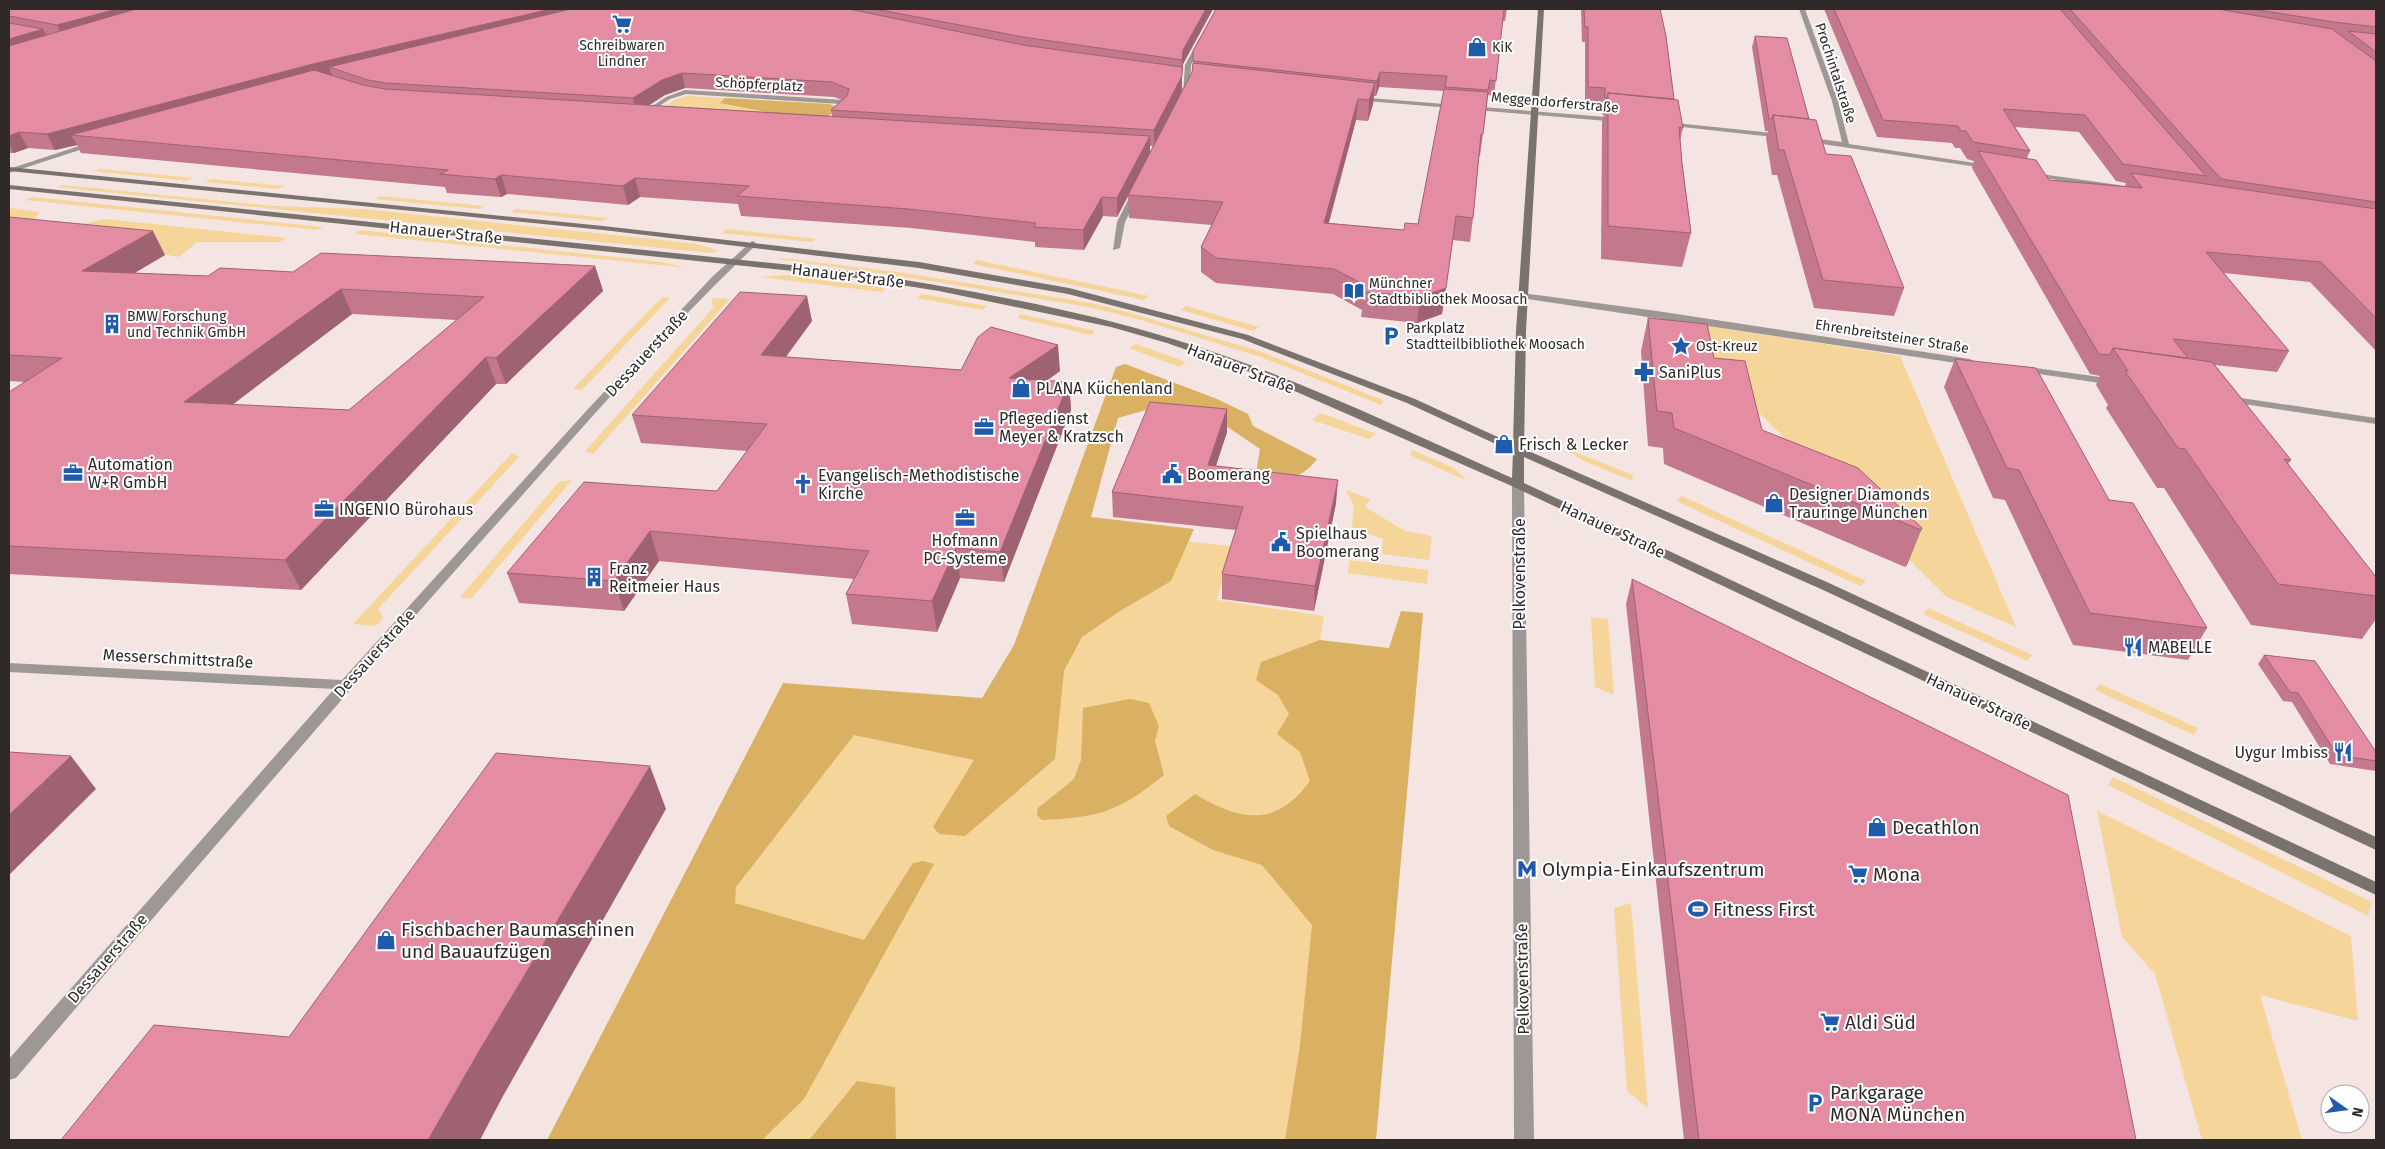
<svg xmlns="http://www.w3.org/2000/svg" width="2385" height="1149" font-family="'Fira Sans',sans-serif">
<rect width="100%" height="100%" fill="#f4e5e3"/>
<path fill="#f5d599" d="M688 96 829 104 834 105 825 119 661 109 676 99Z
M100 169 193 178 187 181 93 171Z
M211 179 284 186 278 189 205 182Z
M62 185 274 206 364 209 663 240 696 244 720 251 710 253 56 187Z
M380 196 484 206 479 209 375 199Z
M32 197 323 227 317 230 25 200Z
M9 208 40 212 23 232 9 239Z
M516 209 608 218 603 221 511 212Z
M105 219 287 238 280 242H197L179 257 46 232Z
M726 229 816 239 812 242 722 233Z
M360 230 662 262 688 268 355 234Z
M781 258 905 273 1091 303 1127 312 1262 352 1383 400 1381 405 1261 357 1141 320 1088 307 931 281 778 259Z
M977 260 1149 296 1144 300 973 264Z
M787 275 885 288 882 292 759 277Z
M922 294 987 306 982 310 917 298Z
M662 297 670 298 582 390 573 389Z
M712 298 730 299 593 454 585 451 713 308Z
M1186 306 1259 327 1253 331 1181 310Z
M1021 314 1095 331 1091 335 1017 318Z
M1645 316 1900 356 2016 627 1947 597 1702 357 1678 351Z
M1136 344 1186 362 1179 367 1129 348Z
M1321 413 1376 434 1369 439 1312 420Z
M1562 447 1633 475 1632 481 1582 460Z
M1412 450 1454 468 1467 481 1410 455Z
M512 453 519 457 378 609 383 618 376 626 353 624Z
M572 480 471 599 460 597 559 482Z
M1346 490 1370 499 1365 507 1405 531 1432 536 1429 560 1382 554 1383 539 1352 528 1354 506Z
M1682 496 1866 581 1860 586 1676 501Z
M1059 528 1231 546 1217 600 1324 616 1320 640 1370 1140H565L781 714 979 739Z
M1350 560 1428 570 1427 584 1347 573Z
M1928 608 2032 655 2027 661 1923 614Z
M1591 617 1608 619 1614 695 1595 687Z
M2100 684 2198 728 2194 735 2095 690Z
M2113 777 2372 902 2368 916 2108 785Z
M2097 811 2351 936 2358 1021 2260 995 2302 1140H2202L2155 974 2122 937Z
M1631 903 1648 1108 1627 1091 1614 908Z"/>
<path fill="#dab162" d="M725 98 829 104 837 107V109L825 119 787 116 720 103Z
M1125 364 1217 399 1248 414 1253 426 1317 459C1299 483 1283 479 1256 474L1260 449 1229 428 1164 405 1118 418 1091 517 1194 529 1171 581 1120 611 1082 637 1064 671 1055 759 965 836 939 834 933 827 974 760 854 735 736 887 735 903 864 940 913 863 923 861 934 864 804 1099 762 1140H547L783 683 982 698 1014 645 1116 367Z
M1401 611 1423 613 1376 1140H1285L1300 1045 1312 925 1262 865 1213 850 1169 826 1166 816 1195 794C1240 821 1276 828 1310 781L1300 752 1277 734 1289 714 1278 695 1256 680 1261 662 1320 640 1389 648Z
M1130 699 1149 703 1159 726 1155 741 1164 775C1118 812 1100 817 1042 820L1037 815 1038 808 1074 779 1081 760 1083 708Z
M857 1081 895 1087 896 1140H809Z"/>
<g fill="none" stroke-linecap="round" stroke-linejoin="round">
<path fill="#9d9895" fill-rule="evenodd" d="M1799 9H1805L1838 101 1849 144 1988 165H1991V169L1802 141V137H1805L1842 142 1832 101Z
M1199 39 1204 40 1191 65 1189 94 1186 96 1183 94 1185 65Z
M685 90 843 100 851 106 845 112 842 110 844 106 841 104 686 94 670 99 644 116 639 115 666 97Z
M1357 97 1619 118 1622 120 1619 122 1355 100V98Z
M1666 122 1783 134 1787 136 1783 138 1664 125 1662 124Z
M91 142 98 144 9 173V169Z
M2027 172 2119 185 2123 187 2119 189 2030 176H2027Z
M1133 190 1140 192 1125 222 1120 248 1113 250 1117 222Z
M752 241 755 242V246C659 337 573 439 485 537 326 716 171 897 16 1078L9 1080V1059L334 689 9 672V663L342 680 588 409 713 276Z
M1523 293 1657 311 1970 359 1975 362 1970 365 1520 298 1518 296Z
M2022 366 2114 379 2119 382 2114 385 2018 371V367Z
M2228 396 2376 418V424L2224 401V397Z
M1518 482 1524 485 1534 1140H1514L1512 485Z"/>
<path fill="#79726d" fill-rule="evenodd" d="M1538 9H1544L1526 331 1524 449 1829 583 2376 837V850L1821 589 1524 457V483L2376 882V895L1514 487 1258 375 1167 343 1111 327 939 291 850 277 9 189V185L850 271C957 288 1069 307 1173 339 1290 374 1401 429 1512 478L1513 452 1407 403 1242 339 1068 294 919 268 603 230 9 171V167L603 226 919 262 1069 288 1248 335 1415 399 1513 444 1516 331Z"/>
</g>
<path fill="#c3788b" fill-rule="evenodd" d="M9 9H1213L1183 64 1182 75V90L1192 72 1193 63V51L1216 9H1507L1505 21H1502L1494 96 1488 95 1480 156H1479L1473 218 1470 242 1453 240 1442 314 1417 323 1361 317 1362 310 1333 294 1216 283 1201 272V247L1212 225 1129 218 1128 196 1117 217 1103 216 1084 250 1035 247V242L911 228 741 216 738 204 640 197 628 205 507 194 501 197 447 193 445 187 81 153 77 145 55 150 28 148 14 153H9ZM1379 87 1444 91 1418 224 1404 230 1329 223 1356 120 1368 121 1373 104 1374 96H1376ZM685 88 834 97 842 100 831 110 832 116 649 105 665 95ZM1150 146H1153L1150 152Z
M1581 9H1660L1674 99 1683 128 1680 140 1682 163 1691 233 1682 267 1601 259 1602 122 1604 115 1602 114V105L1585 103V42H1582Z
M1824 9H2376V351L2310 282 2224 273 2289 351 2277 372 2215 365 2291 460 2288 464 2376 577V619L2362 639 2251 625 2164 488H2157L2106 408 2108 405 2096 385 2100 376 2090 374 1972 168 1974 161 1967 159 1960 148H1955L1952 143 1877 137ZM2015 127 2079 132 2116 181 2126 183 2125 186 2049 180 2027 158 2030 151Z
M1755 36 1809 119 1826 154 1904 288 1894 316 1814 308 1777 175H1772L1766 138 1768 131H1765L1752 47Z
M9 217 165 255 134 273 208 276 293 272 595 266 603 291 506 384H496L301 590 9 574V392L25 382 9 381ZM352 314 456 320 349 410 232 405Z
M1648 318 1714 358 1762 430 1922 528 1905 567 1664 464 1663 448 1648 446 1641 351Z
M812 321 786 357 961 370 1060 371 1046 381 1069 382 1071 410 1004 582 960 578 937 632 852 624 846 594 854 579 659 561 624 611 519 603 507 573 717 491 747 451 641 443 632 415Z
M1955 359 2109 500 2207 628 2188 660 2073 645 2005 500 1993 498 1944 387Z
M1227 409V432L1216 466 1336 503 1314 611 1222 599V574L1236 530 1113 517 1112 492Z
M1632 579 2136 1140H1684L1626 604Z
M2264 655 2376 752V771L2330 764 2292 702 2283 701 2258 664Z"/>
<path fill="#9f6271" d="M117 9H171L64 39 57 25Z
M551 9H611L329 67 332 76 71 135 77 145 55 150 47 134 313 64Z
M1206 9H1213L1183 64 1182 75V60L1183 50Z
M43 29 50 43 9 55V39Z
M1380 72 1379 87 1376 96 1377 81Z
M682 73 685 88 665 95 637 113 633 98 662 80Z
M1182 76V91L1154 146V130Z
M1375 83 1373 104 1368 121 1369 100Z
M1358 99 1356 120 1322 247 1324 223Z
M19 132 28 148 14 153 9 144V136Z
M1150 136V154L1117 217V198Z
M501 175 507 194 501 197 495 179Z
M635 178 640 197 628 205 623 186Z
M1102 197 1103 216 1084 250 1083 230Z
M1456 216 1442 314 1417 323 1420 297Z
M153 231 165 255 96 296 82 271Z
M595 266 603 291 506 384 496 358Z
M341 289 352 314 199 430 184 402Z
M807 296 812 321 767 382 761 355Z
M1058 345 1060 371 1012 406 1009 378Z
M486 357 496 384 301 590 285 560Z
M1069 382 1071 410 1004 582 1000 552Z
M1227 409V432L1208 489V465Z
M1338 480 1336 503 1314 611 1315 586Z
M1922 528 1907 565 1905 567 1921 530Z
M650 531 659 561 624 611 614 581Z
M956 548 960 578 937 632 932 601Z
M71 756 96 789 9 875V815Z
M650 766 666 809 503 1096 480 1140H428L478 1053Z"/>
<path fill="#e38ca2" stroke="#9f6271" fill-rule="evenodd" d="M9 9H117L57 25 9 16Z
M136 9H551L313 64 47 134 19 132 9 136V46Z
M571 9H849L1023 45 1182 67V76L1154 130 831 110 847 96 849 89 832 82 682 73 662 80 633 98 386 83 368 80 329 67Z
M875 9H1206L1183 50 1182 60 1023 37Z
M1216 9H1504L1496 81 1490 80 1488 90 1445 87 1447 76 1380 72 1377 81 1193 61V51Z
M1584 9H1660L1666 36 1674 99 1608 93 1607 98H1605V88L1588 87V27H1585Z
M1834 9H2060L2206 176 2123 164 2085 115 2003 109 2030 151 1973 142 1966 131H1961L1958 126 1883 120Z
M2070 9H2218L2332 29 2376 61V202L2221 179Z
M2252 9H2376V27L2334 22Z
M9 23 43 29 9 39Z
M2348 31 2376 34V52Z
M1755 36 1787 38 1809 119 1773 115 1772 119H1769Z
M1193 63 1375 83 1369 100 1358 99 1324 223 1404 230 1405 223 1418 224 1444 89 1488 92 1483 134H1481L1473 218 1456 216 1446 288 1420 297 1364 292 1365 285 1334 269 1216 258 1201 247 1223 202 1128 195 1192 72Z
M314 70 363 85 385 89 1150 136 1117 198 1102 197 1083 230 1034 227 1036 223 908 209 737 196 749 186 635 178 623 186 501 175 495 179 440 174 448 170 71 135Z
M1608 93 1678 100 1683 128 1679 127 1682 163 1691 233 1608 226Z
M1773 115 1816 120 1826 154 1851 156 1904 288 1823 280 1784 150H1779Z
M1978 151 2036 160 2049 180 2142 188 2131 173 2376 209V318L2321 262 2206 252 2289 351 2173 339 2188 358 2113 348 2110 355 2099 354Z
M9 217 153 231 82 271 208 276 220 268 293 272 321 253 595 266 496 358 486 357 285 560 9 546V392L62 358 9 355ZM341 289 484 297 349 410 184 402Z
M740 292 807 296 761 355 961 370 978 337 991 327 1058 345 1009 378 1069 382 1000 552 956 548 932 601 846 594 869 551 650 531 614 581 507 573 584 482 717 491 767 424 632 415Z
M1648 318 1707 324 1714 358 1745 361 1762 430 1858 468 1922 528 1921 530 1674 428 1672 413 1657 411Z
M2113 348 2212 362 2291 460 2284 459 2376 577V596L2278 584 2185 449 2178 448 2125 371H2128Z
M1955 359 2036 368 2109 500 2133 503 2207 628 2090 613 2019 470 2007 468Z
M1150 402 1227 409 1208 465 1338 480 1315 586 1222 574 1243 507 1112 492Z
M1632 579 2068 795 2136 1140H1699Z
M2264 655 2315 661 2376 752V761L2337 755 2298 693 2290 692Z
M9 752 71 756 9 815Z
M496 753 650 766 478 1053 428 1140H61L154 1025 289 1037Z"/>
<defs>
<symbol id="supermarket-bare" viewBox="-9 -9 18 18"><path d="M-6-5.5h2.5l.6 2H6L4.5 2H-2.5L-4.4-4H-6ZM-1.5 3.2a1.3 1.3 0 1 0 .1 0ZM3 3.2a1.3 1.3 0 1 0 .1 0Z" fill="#1f5aab" stroke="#fff" stroke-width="2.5" paint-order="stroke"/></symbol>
<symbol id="shop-bare" viewBox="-9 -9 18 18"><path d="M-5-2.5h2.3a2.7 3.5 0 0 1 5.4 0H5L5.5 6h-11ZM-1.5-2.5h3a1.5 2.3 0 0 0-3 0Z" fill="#1f5aab" stroke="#fff" stroke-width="2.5" paint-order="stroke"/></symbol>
<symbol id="library-bare" viewBox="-9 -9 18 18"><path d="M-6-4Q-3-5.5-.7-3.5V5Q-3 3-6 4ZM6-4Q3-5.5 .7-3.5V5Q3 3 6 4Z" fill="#1f5aab" stroke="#fff" stroke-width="2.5" paint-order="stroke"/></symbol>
<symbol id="building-bare" viewBox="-9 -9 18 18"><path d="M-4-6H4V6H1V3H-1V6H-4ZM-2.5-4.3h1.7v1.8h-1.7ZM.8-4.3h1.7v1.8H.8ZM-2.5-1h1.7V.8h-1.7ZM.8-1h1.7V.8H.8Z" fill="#1f5aab" stroke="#fff" stroke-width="2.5" paint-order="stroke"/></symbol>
<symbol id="parking-bare" viewBox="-9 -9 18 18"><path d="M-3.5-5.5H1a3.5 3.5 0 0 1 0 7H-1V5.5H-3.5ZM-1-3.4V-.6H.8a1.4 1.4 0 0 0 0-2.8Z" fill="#1f5aab" stroke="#fff" stroke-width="2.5" paint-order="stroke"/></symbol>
<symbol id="sight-bare" viewBox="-9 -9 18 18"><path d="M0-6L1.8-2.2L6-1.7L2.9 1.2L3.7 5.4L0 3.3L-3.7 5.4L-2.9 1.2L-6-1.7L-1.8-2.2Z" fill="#1f5aab" stroke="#fff" stroke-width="2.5" paint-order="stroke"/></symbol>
<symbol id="pharmacy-bare" viewBox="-9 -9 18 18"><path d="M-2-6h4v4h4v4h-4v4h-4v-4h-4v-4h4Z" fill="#1f5aab" stroke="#fff" stroke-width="2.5" paint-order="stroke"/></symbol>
<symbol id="office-bare" viewBox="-9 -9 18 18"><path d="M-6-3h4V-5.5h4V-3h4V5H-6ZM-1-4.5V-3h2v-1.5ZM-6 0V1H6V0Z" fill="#1f5aab" stroke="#fff" stroke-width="2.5" paint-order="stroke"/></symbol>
<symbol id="civic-bare" viewBox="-9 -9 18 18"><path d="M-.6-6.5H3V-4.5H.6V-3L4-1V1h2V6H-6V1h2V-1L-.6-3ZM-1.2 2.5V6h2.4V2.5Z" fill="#1f5aab" stroke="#fff" stroke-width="2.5" paint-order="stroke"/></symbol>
<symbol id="church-bare" viewBox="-9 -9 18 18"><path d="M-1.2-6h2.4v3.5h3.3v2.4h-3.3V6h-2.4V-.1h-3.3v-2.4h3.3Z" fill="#1f5aab" stroke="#fff" stroke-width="2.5" paint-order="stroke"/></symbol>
<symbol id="restaurant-bare" viewBox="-9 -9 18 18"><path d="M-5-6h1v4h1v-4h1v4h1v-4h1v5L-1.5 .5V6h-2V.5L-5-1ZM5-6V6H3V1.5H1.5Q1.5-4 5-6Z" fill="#1f5aab" stroke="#fff" stroke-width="2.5" paint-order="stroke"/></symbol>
<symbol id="metro-bare" viewBox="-9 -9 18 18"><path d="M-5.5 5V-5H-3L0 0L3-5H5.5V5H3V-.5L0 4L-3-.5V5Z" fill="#1f5aab" stroke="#fff" stroke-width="2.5" paint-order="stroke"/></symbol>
<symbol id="stadium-bare" viewBox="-9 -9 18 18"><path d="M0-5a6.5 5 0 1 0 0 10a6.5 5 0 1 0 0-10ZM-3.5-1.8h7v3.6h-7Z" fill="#1f5aab" stroke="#fff" stroke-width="2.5" paint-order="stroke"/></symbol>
</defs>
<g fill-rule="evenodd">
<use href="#supermarket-bare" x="608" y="10" width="28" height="28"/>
<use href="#shop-bare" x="1463" y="33" width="28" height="28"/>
<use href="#library-bare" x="1340" y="277" width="28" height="28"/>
<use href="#building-bare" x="98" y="310" width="28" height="28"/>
<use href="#parking-bare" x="1377" y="322" width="28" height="28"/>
<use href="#sight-bare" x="1667" y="332" width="28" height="28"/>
<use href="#pharmacy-bare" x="1630" y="358" width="28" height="28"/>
<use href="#shop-bare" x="1007" y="374" width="28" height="28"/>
<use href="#office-bare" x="970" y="413" width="28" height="28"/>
<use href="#shop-bare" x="1490" y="430" width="28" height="28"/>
<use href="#office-bare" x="59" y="459" width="28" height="28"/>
<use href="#civic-bare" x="1158" y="460" width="28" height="28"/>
<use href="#church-bare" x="789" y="470" width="28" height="28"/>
<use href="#shop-bare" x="1760" y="489" width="28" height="28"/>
<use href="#office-bare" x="310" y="495" width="28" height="28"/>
<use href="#office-bare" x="951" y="504" width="28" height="28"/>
<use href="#civic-bare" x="1267" y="528" width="28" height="28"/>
<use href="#building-bare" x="580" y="563" width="28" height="28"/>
<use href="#restaurant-bare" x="2119" y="633" width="28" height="28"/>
<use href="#restaurant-bare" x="2329" y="738" width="28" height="28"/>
<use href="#shop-bare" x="1863" y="813" width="28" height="28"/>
<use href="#metro-bare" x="1513" y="855" width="28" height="28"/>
<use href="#supermarket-bare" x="1844" y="860" width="28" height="28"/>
<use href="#stadium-bare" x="1684" y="895" width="28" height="28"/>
<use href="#shop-bare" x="372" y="926" width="28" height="28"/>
<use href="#supermarket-bare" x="1816" y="1008" width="28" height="28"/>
<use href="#parking-bare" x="1801" y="1089" width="28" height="28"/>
</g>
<g text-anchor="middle" stroke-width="4" stroke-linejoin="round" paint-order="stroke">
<g font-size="14" fill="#2f2a29" stroke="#fff" text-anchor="start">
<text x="622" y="50" text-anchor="middle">Schreibwaren<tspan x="622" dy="16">Lindner</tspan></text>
<text x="1492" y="52">KiK</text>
<text x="1369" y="288">Münchner<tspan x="1369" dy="16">Stadtbibliothek Moosach</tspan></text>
<text x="127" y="321">BMW Forschung<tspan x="127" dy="16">und Technik GmbH</tspan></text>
<text x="1406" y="333">Parkplatz<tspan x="1406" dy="16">Stadtteilbibliothek Moosach</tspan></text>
<text x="1696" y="351">Ost-Kreuz</text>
</g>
<g font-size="14" fill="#2f2a29" stroke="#fff">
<text transform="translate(1836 73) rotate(72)" y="5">Prochintalstraße</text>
<text transform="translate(759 84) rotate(3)" y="5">Schöpferplatz</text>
<text transform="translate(1555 102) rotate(5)" y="5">Meggendorferstraße</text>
<text transform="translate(1892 336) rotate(9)" y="5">Ehrenbreitsteiner Straße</text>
</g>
<g font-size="16" fill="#2f2a29" stroke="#fff">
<text transform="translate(446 232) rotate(6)" y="6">Hanauer Straße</text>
<text transform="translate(848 275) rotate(7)" y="6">Hanauer Straße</text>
<text transform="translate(646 353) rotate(-47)" y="6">Dessauerstraße</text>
<text transform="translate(1241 368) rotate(21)" y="6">Hanauer Straße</text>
<text transform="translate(1613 529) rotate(25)" y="6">Hanauer Straße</text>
<text transform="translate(1519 574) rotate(-90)" y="6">Pelkovenstraße</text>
<text transform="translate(374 653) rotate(-48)" y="6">Dessauerstraße</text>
<text transform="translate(178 658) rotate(3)" y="6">Messerschmittstraße</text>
<text transform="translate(1979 701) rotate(25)" y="6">Hanauer Straße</text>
<text transform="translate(107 958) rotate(-49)" y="6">Dessauerstraße</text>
<text transform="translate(1522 979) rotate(-91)" y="6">Pelkovenstraße</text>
</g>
<g font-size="16" fill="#2f2a29" stroke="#fff" text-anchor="start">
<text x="1659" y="378">SaniPlus</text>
<text x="1036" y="394">PLANA Küchenland</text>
<text x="999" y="424">Pflegedienst<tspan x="999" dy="18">Meyer &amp; Kratzsch</tspan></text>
<text x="1519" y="450">Frisch &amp; Lecker</text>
<text x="88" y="470">Automation<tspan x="88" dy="18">W+R GmbH</tspan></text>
<text x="1187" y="480">Boomerang</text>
<text x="818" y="481">Evangelisch-Methodistische<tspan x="818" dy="18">Kirche</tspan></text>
<text x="1789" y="500">Designer Diamonds<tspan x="1789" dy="18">Trauringe München</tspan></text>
<text x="339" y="515">INGENIO Bürohaus</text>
<text x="1296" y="539">Spielhaus<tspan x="1296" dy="18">Boomerang</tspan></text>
<text x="965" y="546" text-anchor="middle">Hofmann<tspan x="965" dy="18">PC-Systeme</tspan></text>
<text x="609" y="574">Franz<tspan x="609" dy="18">Reitmeier Haus</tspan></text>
<text x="2148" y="653">MABELLE</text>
<text x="2328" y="758" text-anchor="end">Uygur Imbiss</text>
</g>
<g font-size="19" fill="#2f2a29" stroke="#fff" text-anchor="start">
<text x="1892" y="834">Decathlon</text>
<text x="1542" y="876">Olympia-Einkaufszentrum</text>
<text x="1873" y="881">Mona</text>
<text x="1713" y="916">Fitness First</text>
<text x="401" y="936">Fischbacher Baumaschinen<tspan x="401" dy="22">und Bauaufzügen</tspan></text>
<text x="1845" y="1029">Aldi Süd</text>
<text x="1830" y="1099">Parkgarage<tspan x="1830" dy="22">MONA München</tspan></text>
</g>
</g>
<rect width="2385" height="1149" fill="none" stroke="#2f2a29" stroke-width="20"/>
<g transform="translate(2345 1109) rotate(104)"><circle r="24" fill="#ffffff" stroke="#acaaa9"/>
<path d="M0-4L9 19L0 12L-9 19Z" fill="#1f5aab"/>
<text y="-8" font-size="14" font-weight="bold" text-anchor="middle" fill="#2f2a29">N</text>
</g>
</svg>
